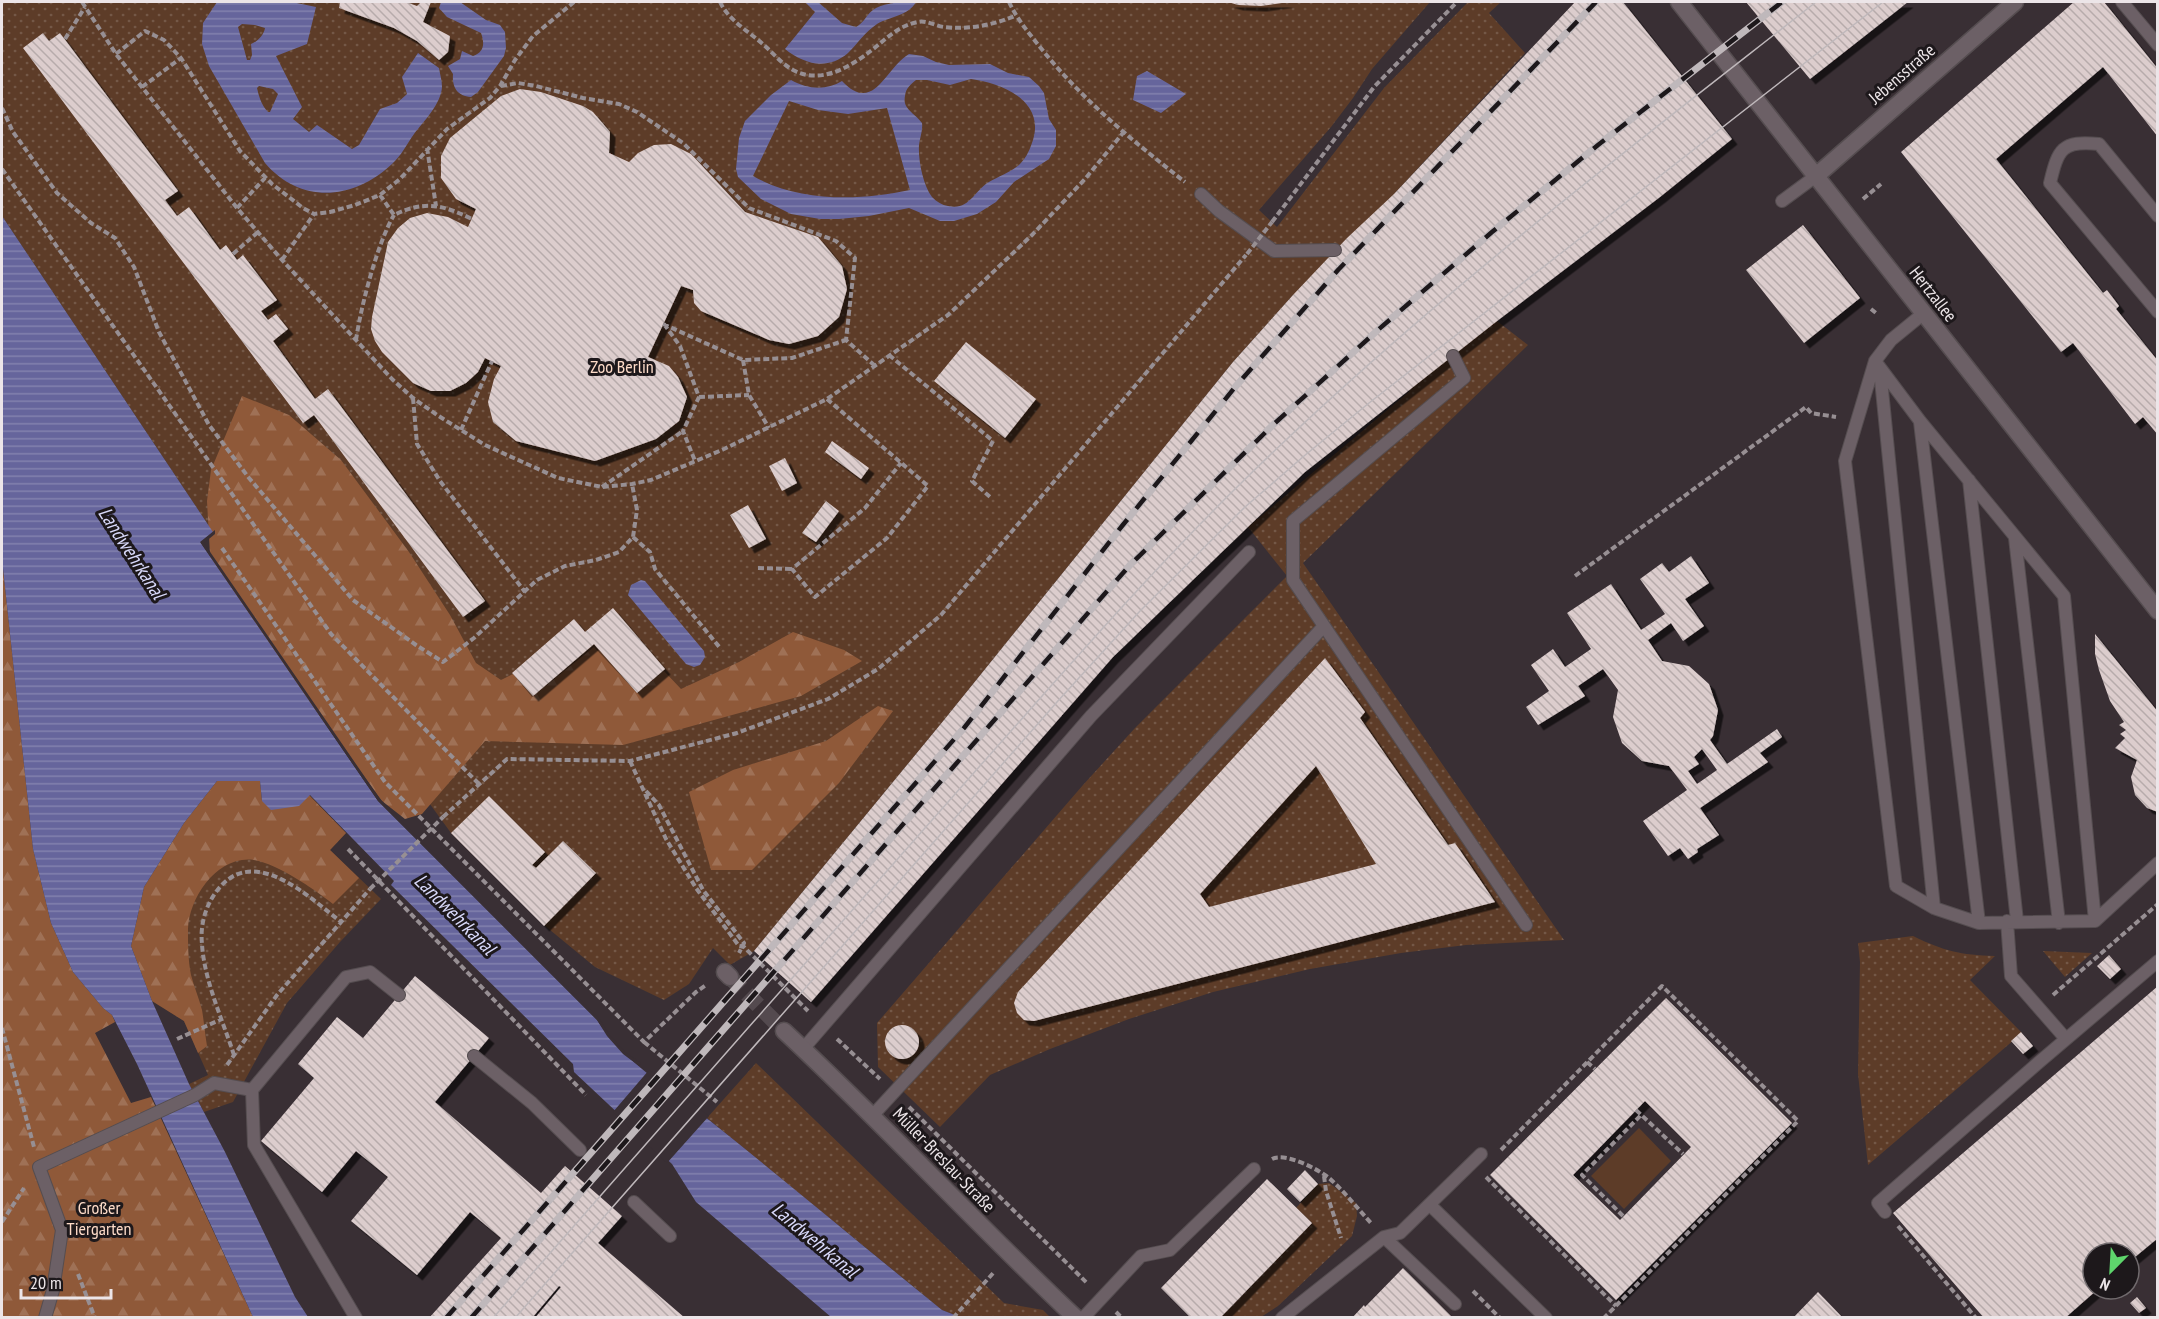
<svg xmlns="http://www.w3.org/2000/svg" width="2159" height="1319" font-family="'PT Sans Narrow',sans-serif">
<defs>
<pattern id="grass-dots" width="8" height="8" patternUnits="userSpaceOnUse" patternTransform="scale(1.5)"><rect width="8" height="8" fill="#5d3c28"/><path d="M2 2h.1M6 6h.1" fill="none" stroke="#745847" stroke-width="1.8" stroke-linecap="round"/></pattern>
<pattern id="forest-firs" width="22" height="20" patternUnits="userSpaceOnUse" patternTransform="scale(1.5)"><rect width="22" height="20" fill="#8f5939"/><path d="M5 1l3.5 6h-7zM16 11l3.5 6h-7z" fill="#9f7156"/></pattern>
<pattern id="water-rules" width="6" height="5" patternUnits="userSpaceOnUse" patternTransform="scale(1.5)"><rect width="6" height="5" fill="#66659c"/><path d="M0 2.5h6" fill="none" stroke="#8382ae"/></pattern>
<pattern id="building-back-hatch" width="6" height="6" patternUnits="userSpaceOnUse" patternTransform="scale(1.5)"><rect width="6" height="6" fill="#dccdcd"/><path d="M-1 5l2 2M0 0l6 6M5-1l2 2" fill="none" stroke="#b7abab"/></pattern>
<filter id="shadow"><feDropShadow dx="5.5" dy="5.5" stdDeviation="0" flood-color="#0009"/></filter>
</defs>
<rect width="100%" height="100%" fill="#392f34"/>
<path fill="url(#grass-dots)" d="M2 2H1430L1372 69 1353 98 1331 127 1259 210 1277 227 1384 88 1468 2H1501L1489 13 1525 53 1394 194 1497 321 1528 345 1303 563 1564 940 1466 945 1401 953 1310 969 1213 992 1129 1019 1050 1049 990 1075 940 1127 878 1067 877 1023 1083 785 1135 728 1287 576 1248 527 1410 391 1293 295 1233 362 944 720 754 951 730 965 713 948 689 984 664 1000 595 967 544 925 451 833 427 800 213 532 2 216Z
M309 795 346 833 330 850 381 899 340 942 287 1003 233 1102 204 1112 189 1084 208 1075 184 1021 152 1001 144 887Z
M1913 936C1944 951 1960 955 1995 956L1970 980 2022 1033 1868 1165 1858 1074 1860 962 1858 943Z
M2043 951 2092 953 2065 977Z
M756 1063 1004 1303 1043 1310 1050 1317H960L942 1310 707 1118Z
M1329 1183 1356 1203 1357 1216 1352 1236 1278 1306 1261 1317 1220 1318 1312 1223 1296 1208 1318 1184Z"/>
<path fill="url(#forest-firs)" d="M242 396 289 415 341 460 409 552 450 615 476 663 501 680 513 674 532 697 594 647 637 693 664 671 681 689 739 662 793 632 844 650 862 661 801 696 623 745 485 741 422 814 405 819 382 801 290 675 211 572 207 501 211 470Z
M2 559 33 849 51 923 73 972 103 1008 112 1015 115 1022 95 1033 131 1103 151 1097 253 1317H2Z
M878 706 893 711 839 783 752 870H711L689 792 733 770 826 741Z
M217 781H260L262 801 309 795 346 833 330 850 359 878 333 904C314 889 278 864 254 860 217 855 189 898 188 929 188 944 188 960 191 975 194 987 199 998 202 1010 204 1022 205 1034 207 1046L198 1053 184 1021 152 1001 131 946 144 887 184 823Z"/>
<path fill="#5d3c28" d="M1639 1128 1671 1161 1624 1209 1591 1176Z"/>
<path fill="url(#water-rules)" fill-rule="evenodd" d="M217 2H292L316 7 307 44 276 56 302 107 293 119 309 132 317 125 352 149 359 145 380 109 397 103 407 94 402 77 418 53 439 68C440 74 442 81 442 87 441 104 424 121 414 134 407 144 401 156 392 164 354 200 301 205 265 163L209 66 202 44 203 23ZM242 24 255 25 265 28C264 35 257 42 251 44L252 55 250 60H247L238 27ZM259 86 273 89 278 94 270 112H268C262 106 259 97 257 88Z
M441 2H460L486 20 500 25 505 32 506 48 504 56 478 92 471 97C456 96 452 86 453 74L448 66 460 59 462 51 473 56C484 52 485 44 481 33L447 17 439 8Z
M805 2H818L842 23 856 27C864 23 866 15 873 10 881 3 906 1 916 2 908 16 891 16 877 24 865 32 858 43 848 53 827 71 804 64 785 49L815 12Z
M909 54 923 56 936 62 949 65 990 64 1008 73 1029 77 1039 86 1044 93 1049 119 1056 130V146L1049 159 1014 182 996 202 977 214 954 221H940L909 208 869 216 839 219H820L791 214 761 199 738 177 736 169 739 138 745 121 771 95 791 80C807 89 826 91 842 81 874 115 885 68 909 54ZM971 79C1002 83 1045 101 1033 140 1030 149 1027 157 1020 164 1011 172 999 176 989 182 974 191 969 211 948 206 942 205 937 202 932 197 923 185 918 160 919 145 920 137 923 130 922 123 915 113 902 109 905 96 906 88 910 85 916 80H927L950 85ZM789 101 818 110 848 114 887 108 910 190C859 201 799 202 753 176Z
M1147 71 1186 94 1161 113 1133 100 1137 76Z
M2 216 213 532 201 543 378 801 597 1020C624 1063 670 1088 709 1120 787 1182 864 1247 942 1310L960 1317H831L696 1202 672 1164 574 1072 573 1064 391 885 394 881 310 795 299 806 271 810 262 801 260 781H217L184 823 144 887 131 946 152 1001 189 1084 225 1152 295 1297 308 1317H253L137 1064 112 1015 103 1008 73 972 51 923 33 849 2 559Z
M641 580 645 581 704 651 705 657 700 665 694 667 686 664 628 595 631 585Z"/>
<path fill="#392f34" d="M215 530V534L204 543 380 799 599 1018 609 1034 625 1052 641 1063 639 1066 623 1054 607 1036 597 1020 378 801 200 542Z
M649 1070 709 1116 667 1163 613 1112Z"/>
<path fill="url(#building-back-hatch)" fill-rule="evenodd" filter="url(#shadow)" d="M340 2H406L417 6 421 2H431L423 22 450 36 448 52 439 60 417 41 394 28 339 8Z
M1228 2H1289L1261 6 1238 5Z
M1575 2H1623L1732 139 1660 197 1497 321 1305 472 1113 657 811 1002 754 951 944 720 1233 362 1293 295 1347 238 1394 194Z
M1746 2H1908L1810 79Z
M2074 2H2104L2158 69V137L2103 67 1996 159 2103 293 2107 290 2119 306 2116 309 2158 361V435L2143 417 2135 424 2073 343 2061 352 1901 152Z
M43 33 49 41 60 33 178 191 165 200 177 216 189 207 220 250 226 245 237 260 243 255 277 300 261 311 268 320 276 314 288 329 273 341 315 399 328 389 485 601 463 617 314 415 303 423 23 48Z
M520 89 541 92 583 106 593 112 610 132 609 153 629 162 638 153 654 145 671 144 691 154 745 212 818 237 842 266 847 289 839 317 818 336 789 344 769 340 701 311 694 303 693 290 681 286 648 357 669 366 678 377 687 397 679 421 656 439 595 461 516 441 493 422 488 402 494 379 501 366 485 358 478 372 466 383 450 391H431L413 383 382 352 375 341 371 329 372 317 388 242 398 228 410 218 427 213 448 217 468 227 476 209 456 199 441 178V156L450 138 501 96Z
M1803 225 1860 298 1804 343 1746 270Z
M966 342 1036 399 1005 438 934 381Z
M832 441 869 468 861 479 825 452Z
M785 458 797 483 782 491 769 466Z
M826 501 839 511 816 542 802 533Z
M748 505 766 539 749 548 730 515Z
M1691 556 1709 583 1685 599 1704 626 1683 641 1671 623 1648 640 1662 661 1689 666 1709 684 1718 710 1713 736 1710 740 1727 764 1777 729 1782 737 1760 753 1768 762 1700 808 1719 835 1697 849 1698 852 1688 859 1680 848 1668 856 1643 821 1687 790 1669 766 1642 761 1622 743 1613 717 1618 690 1603 669 1578 686 1585 696 1538 725 1526 707 1549 691 1531 665 1553 649 1565 667 1591 649 1567 613 1611 584 1641 630 1665 614 1640 579 1662 563 1669 572ZM1702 749 1717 770 1697 784 1688 771 1699 764 1694 757Z
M613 608 665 669 637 693 594 644 533 696 512 673 574 619 585 632Z
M2095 634 2158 712V812L2147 808 2135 795 2131 777 2137 760 2115 748 2125 738 2120 734 2126 730 2119 725 2124 722 2110 701 2099 670 2095 654Z
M1325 658 1365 712 1360 718 1448 845 1455 843 1495 902 1034 1021 1024 1020 1017 1013 1014 1003 1018 992ZM1316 766 1376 864 1209 907 1200 894Z
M489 796 545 852 532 865 536 868 563 841 596 873 544 926 451 833Z
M2109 955 2121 969 2110 979 2097 966Z
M415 976 489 1038 435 1102 541 1193 565 1166 622 1216 598 1243 685 1318H535L561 1287 559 1286 532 1318H429L501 1238 470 1212 417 1275 351 1221 388 1177 356 1151 322 1192 261 1141 314 1078 298 1064 337 1017 363 1038Z
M2158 986V1238L2129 1262V1253H2093V1289H2098L2065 1318H1984L1893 1213Z
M1666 998 1792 1123 1616 1300 1490 1175ZM1645 1101 1691 1147 1620 1220 1573 1175Z
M885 1042a17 17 0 1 1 34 0a17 17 0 1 1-34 0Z
M2021 1032 2033 1046 2023 1054 2011 1041Z
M1305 1170 1318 1184 1300 1202 1287 1189Z
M1267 1179 1312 1223 1220 1318H1191L1161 1288Z
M1403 1268 1453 1318H1352L1364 1305 1365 1307Z
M1818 1292 1843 1318H1793Z
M2137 1297 2146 1308 2139 1313 2130 1303Z"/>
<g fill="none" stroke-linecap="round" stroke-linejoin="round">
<path stroke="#544a4f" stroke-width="16" stroke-dasharray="16 8" stroke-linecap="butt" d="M730 977 784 1031"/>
<defs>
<path id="service" d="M2122 2 2158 45
M1201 194 1219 211 1274 251 1335 250
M1782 201 1816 176
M2158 216 2099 144C2062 140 2058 149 2050 183L2158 312
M1924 313 1891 340 1875 361 1845 461 1896 886 1934 908 1979 923 2095 921 2158 863
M1453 356 1464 378 1293 521V580L1526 925
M1875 361 1920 421 2064 596 2095 921
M1880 370 1934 908
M1920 422 1979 923
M1969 480 2017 921
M2015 538 2059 923
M2007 921 2011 976 2066 1039
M803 1049 1091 716 1249 552
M474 1056 532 1103 580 1150
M252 1090 254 1145 356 1318
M873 1115 1323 627
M634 1202 670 1236
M1430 1205 1546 1318
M1885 1212 1878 1203 2038 1063 2158 961
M1384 1237 1455 1304
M45 1318 53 1290 62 1230 39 1167 195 1095 214 1083 252 1090 346 977 370 972 399 995
M1083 1318 1141 1256 1170 1250 1254 1169
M1282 1318 1384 1237 1400 1233 1481 1154"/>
<path id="minor" d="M1679 2 2158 611
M1816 176 2015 2
M725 972 730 977
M784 1031C884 1124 976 1224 1076 1318"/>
</defs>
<use href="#service" stroke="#554d50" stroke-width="14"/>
<use href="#minor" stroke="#554d50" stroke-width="19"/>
<path stroke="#978f93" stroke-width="4" stroke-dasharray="6 3" stroke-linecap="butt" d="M82 2 116 54 237 208 282 260 392 379 413 398 437 415 485 445 558 478 602 487 632 484 651 480 724 449 827 399 948 315 1033 234 1085 179 1123 133
M720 2C729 21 750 32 765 46 774 54 782 64 793 70 821 85 850 67 872 50 887 38 898 26 918 22 926 20 936 26 944 27 969 30 992 25 1015 16
M1009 2C1017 19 1028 32 1040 47 1081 99 1133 141 1185 182
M65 39 85 7
M116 54 145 31 164 40 181 58 240 151 272 184 303 208 314 214 330 212 355 205 380 195 400 179 447 129 490 98 500 86 515 60 533 36 574 2
M501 86 518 83 536 86 583 98 619 104 637 112 683 143 749 208 836 241 855 258 846 340 874 365
M142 87 181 58
M2 108 13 132 57 193 91 223 115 238 134 267 159 332 209 425 249 478 353 600 416 645 443 662 474 638 537 580 565 566 596 560 619 552 633 537 637 510 632 484
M427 148 436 206
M2 169 331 634 480 785
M380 195 394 215C425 200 443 205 472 219
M1863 199 1881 184
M237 208 265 178
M1272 222 1374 87 1457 2
M233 254 258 232
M282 260 314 214
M1871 309 1876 313
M663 324 743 360 792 358 846 340
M664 324 680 346 699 397 683 431 695 461
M356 340C361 306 377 244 394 215
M889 355 993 441 972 481 990 497
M743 360 749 395 769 428
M699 397 749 395
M413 398 417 444 440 481 525 592
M827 399 928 486 887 538 815 597 792 569 865 508 901 463
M461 430 492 361
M602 487 683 431
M633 537 650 552 655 569 721 649
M222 548 385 782 644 1042 696 992 706 985
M758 568 792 569
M1575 576 1806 407 1811 413 1836 417
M630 761 666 839 696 888 739 946 744 947 808 1011
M646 791 659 805 703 890 744 943 739 953
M443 817 507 759 630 761 737 733 828 699 878 669 941 615 1246 255
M348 849 586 1095
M2053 995 2158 904
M2 1028 34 1147
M177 1039 222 1019
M837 1039 880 1079
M644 1042 717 1102
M234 1055C223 1021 204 980 202 944 200 926 205 907 216 892 252 842 308 896 341 922
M1587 1062 1595 1069
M227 1065 277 995 370 889
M909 1107 1087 1283
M1636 1110 1683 1154
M1501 1150 1662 986 1798 1121 1604 1318
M1272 1159C1285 1152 1318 1169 1329 1178 1344 1191 1357 1208 1371 1223
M1324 1176 1326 1191 1341 1238
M1486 1177 1616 1306
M1623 1216 1582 1175 1641 1115
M2 1222 24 1188
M1898 1226 1976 1318
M78 1274 95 1318
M1473 1291 1500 1318
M1116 1312 1122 1318
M953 1318 995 1271"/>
<use href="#service" stroke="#6c6066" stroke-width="12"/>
<use href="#minor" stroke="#6c6066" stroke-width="16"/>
<path stroke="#bfb8bb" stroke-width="1.5" d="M493 1318C655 1134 816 950 979 767 1062 674 1144 579 1233 491 1414 312 1617 158 1816 2
M515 1318 1057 702 1140 611 1245 507 1304 456 1369 403 1883 2"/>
<defs>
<path id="rail" d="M446 1318 964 728 1122 526 1236 386 1338 270 1596 2
M471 1318 1130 565 1275 423 1379 329 1492 232 1598 145 1782 2"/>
</defs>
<use href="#rail" stroke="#bfb8bb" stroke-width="7"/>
<use href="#rail" stroke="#1d181b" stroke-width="4.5" stroke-dasharray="14" stroke-linecap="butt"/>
<path stroke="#978f93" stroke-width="4" stroke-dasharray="6 3" stroke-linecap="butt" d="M1247 254 1272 222
M370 889 443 817"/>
</g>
<g text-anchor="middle" stroke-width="6" stroke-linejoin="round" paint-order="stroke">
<g font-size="18" fill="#ece5e8" stroke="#1d181b">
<text transform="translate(1902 74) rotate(-41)" y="6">Jebensstraße</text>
<text transform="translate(1933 294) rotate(52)" y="6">Hertzallee</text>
<text transform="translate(944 1160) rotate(46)" y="6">Müller-Breslau-Straße</text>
</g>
<g font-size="18" fill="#fedcc9" stroke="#1d181b">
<text x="622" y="373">Zoo Berlin</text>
<text x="99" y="1214">Großer<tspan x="99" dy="21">Tiergarten</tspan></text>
</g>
<g font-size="20" font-style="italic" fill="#d8d9fa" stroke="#1d181b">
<text transform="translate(132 553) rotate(57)" y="7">Landwehrkanal</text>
<text transform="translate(455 914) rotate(45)" y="7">Landwehrkanal</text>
<text transform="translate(815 1240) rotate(40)" y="7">Landwehrkanal</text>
</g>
</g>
<rect width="2159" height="1319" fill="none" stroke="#ece5e8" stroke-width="6"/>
<g transform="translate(2111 1271) rotate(204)"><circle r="28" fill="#1d181b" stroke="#706a6d" stroke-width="1.5"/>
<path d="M0-4.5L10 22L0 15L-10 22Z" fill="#5ed56c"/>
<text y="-9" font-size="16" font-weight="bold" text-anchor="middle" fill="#ece5e8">N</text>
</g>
<path d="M21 1289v9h90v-9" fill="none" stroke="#ece5e8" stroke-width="3"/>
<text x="30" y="1289" font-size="18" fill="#ece5e8" stroke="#1d181b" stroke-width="4.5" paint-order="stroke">20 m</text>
</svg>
